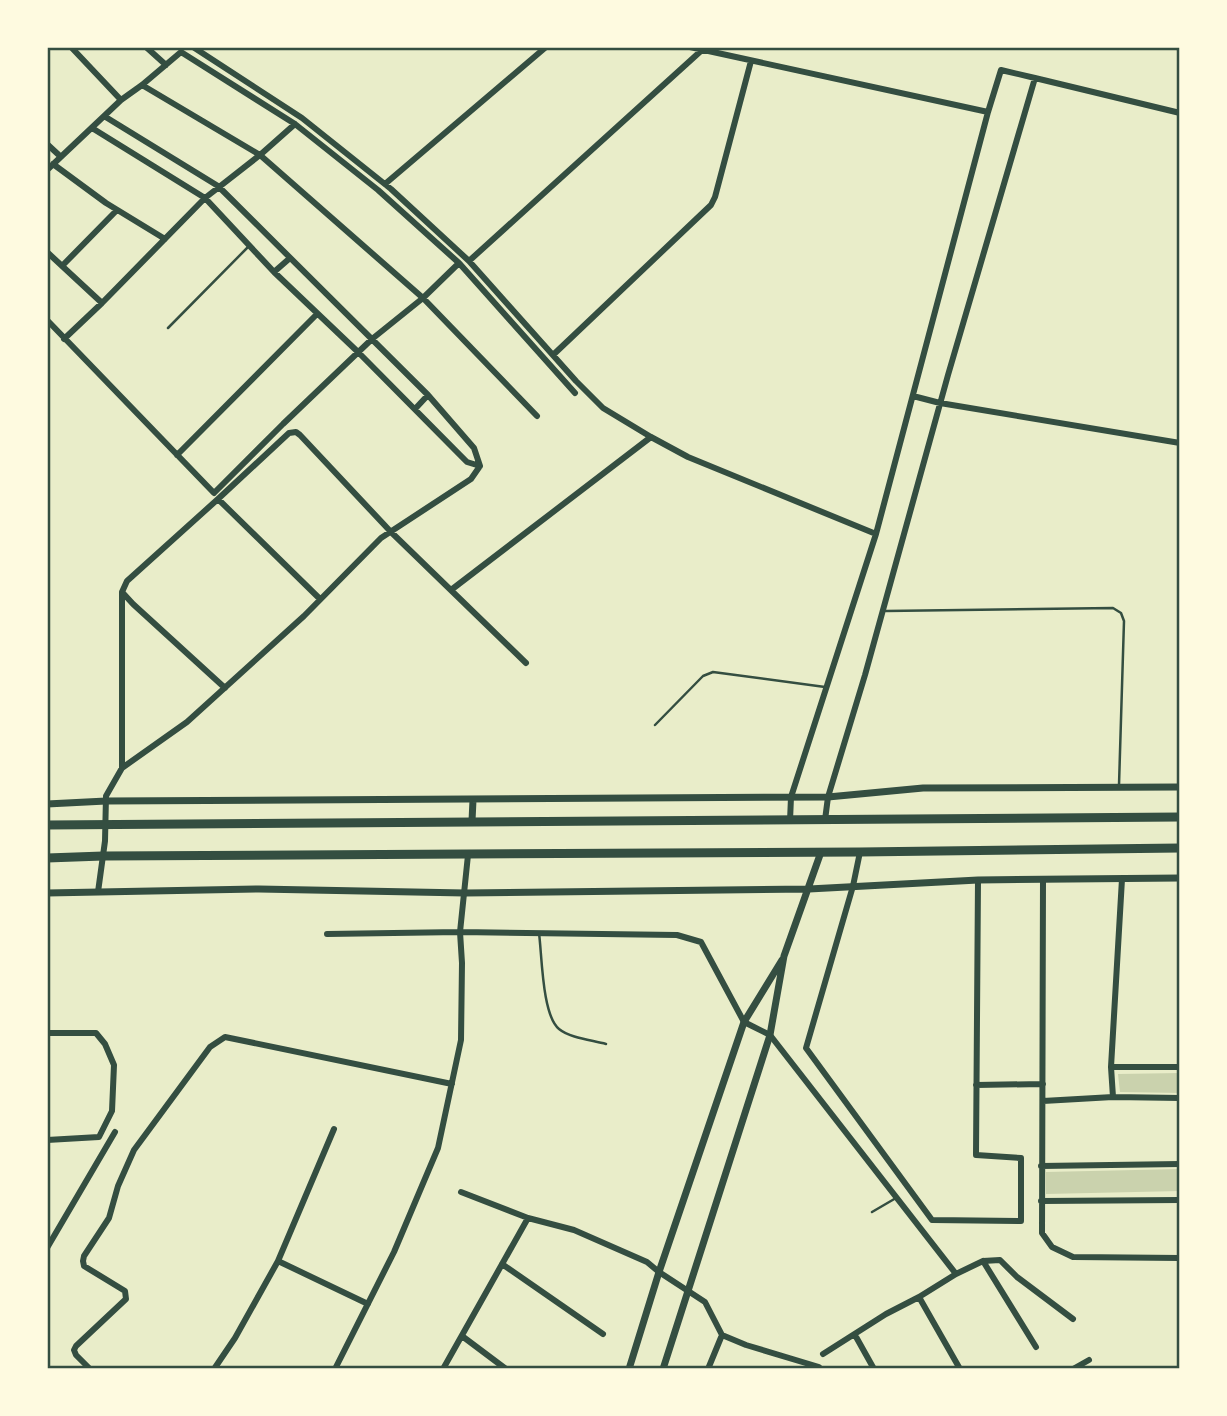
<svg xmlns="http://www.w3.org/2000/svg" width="1227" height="1416" font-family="'Zilla Slab',serif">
<rect width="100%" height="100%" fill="#e9edc9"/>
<path fill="#cad2ad" d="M1180 1073V1093L1120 1092 1118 1074Z
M1180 1169V1191L1046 1194V1172Z"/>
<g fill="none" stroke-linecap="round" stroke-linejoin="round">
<path stroke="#344e41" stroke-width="2.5" d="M168 328 249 246
M886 611 1113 608 1121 613 1124 621 1119 785
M655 725 703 676 713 672 825 687
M539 933C542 955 542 1015 559 1029 570 1038 591 1040 606 1044
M872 1212 896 1198"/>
<path stroke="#344e41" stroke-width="6" d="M71 47 121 100
M146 47 166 65
M193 47 302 118 391 189 469 261 576 381 603 408 651 437 688 457 876 534
M690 47 988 112
M1035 78 1180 113
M142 85 260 155 423 298 537 416
M92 128 205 198 274 272 358 352 462 457 467 462 480 466
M47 144 61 157
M53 164 106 203 165 239
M47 170 121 100 142 85 181 52 295 124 378 190 459 263 575 393
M385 184 546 47
M47 252 102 303
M469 261 702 50
M62 266 117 210
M274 272 290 258
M47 320 214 493 283 424 372 339 423 298 459 263
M64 339 102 303 205 198 260 155 295 124
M553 355 711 205 715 197 751 61
M913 396 940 403 1180 443
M415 409 428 395
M177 455 317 314
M218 499 127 581 122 592 133 604 225 688
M451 590 651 437
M122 592V768
M320 599 218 499 289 433 296 432 300 435 391 532 526 663
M790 821 791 797 876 534 988 112 1001 70 1035 78 948 375 865 675 828 797 825 820
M860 852 853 886 806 1048 932 1220 1021 1221V1158L976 1155 978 880
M1043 879 1042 1233 1052 1247 1073 1257 1180 1258
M98 892 105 841 106 796 122 768 187 722 304 616 381 538 471 479 480 466 474 448 428 395 218 186 104 116
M327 934 460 932 677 935 701 942 744 1022 770 1035 956 1274
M47 1033H96L105 1044 114 1065 112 1111 99 1137 47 1140
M1111 1067H1180
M976 1085 1043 1084
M1113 1097 1111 1067 1122 879
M1043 1101 1113 1097 1180 1098
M334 1129 278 1261 368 1304
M1041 1166 1180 1164
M461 1192 528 1218 574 1230 647 1262 659 1272 705 1302 722 1335 746 1345 819 1367
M1041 1201 1180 1200
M47 1248 115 1132
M983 1261 1036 1347
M502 1264 603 1334
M919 1297 960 1369
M855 1335 874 1369
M462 1336 506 1369
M823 1354 886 1314 919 1297 956 1274 983 1261 1000 1260 1017 1277 1073 1319
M90 1369 76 1355 74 1350 76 1346 126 1299 125 1291 84 1266 83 1261 84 1256 109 1218 118 1186 134 1150 210 1047 225 1037 452 1084
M214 1369 235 1338 278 1261
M335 1369 394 1252 438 1148 461 1040 462 963 460 932 468 855
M443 1369 528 1218
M708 1369 722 1335
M1073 1369 1089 1360"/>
<path stroke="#344e41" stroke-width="7" d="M47 804 106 801 828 797 923 788 1180 787
M472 821 473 800
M47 893 259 889 465 893 809 889 978 880 1180 878
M629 1369 659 1272 744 1022 782 960
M663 1369 770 1035 784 956 821 852"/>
<path stroke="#344e41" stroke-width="9" d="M47 825 1180 817
M47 858 103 856 860 852 1180 848"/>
<path stroke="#7c8e77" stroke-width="3.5" d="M1170 47 1180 49"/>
</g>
<rect width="1227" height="1416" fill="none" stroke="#fefae0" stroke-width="98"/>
<rect x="49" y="49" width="1129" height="1318" fill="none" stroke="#344e41" stroke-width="2.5"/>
</svg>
